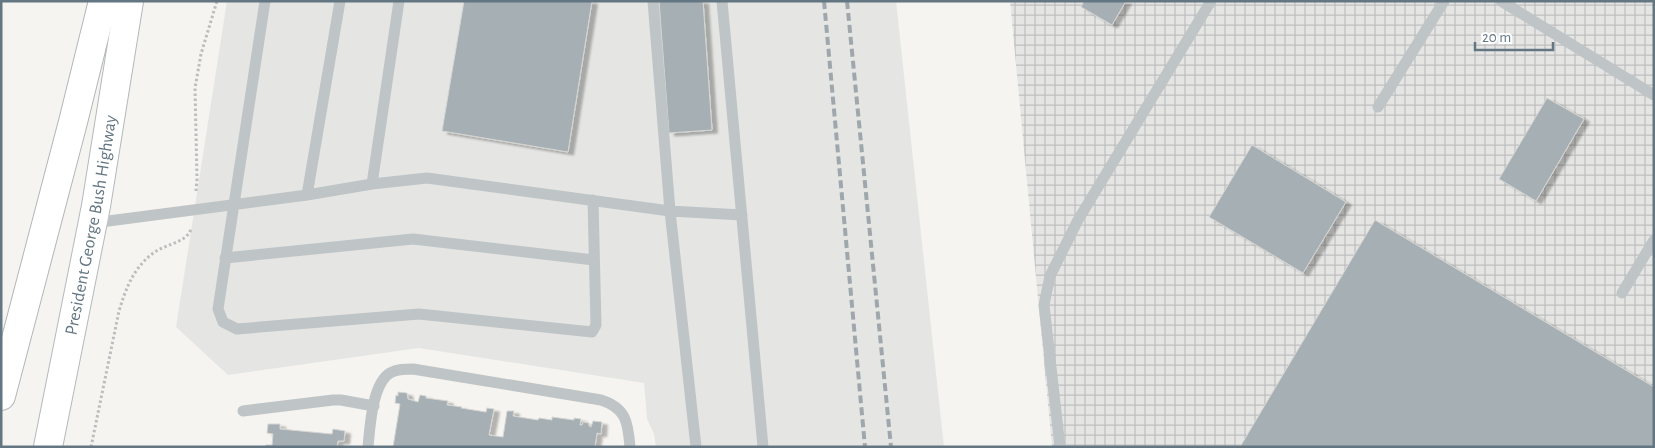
<svg xmlns="http://www.w3.org/2000/svg" width="1655" height="448" font-family="'Alegreya Sans',sans-serif">
<defs>
<pattern id="industrial-grid" width="8" height="8" patternUnits="userSpaceOnUse" patternTransform="scale(1.25)"><rect width="8" height="8" fill="#e5e6e4"/><path d="M0 4h8M4 0v8" fill="none" stroke="#bdbfbe"/></pattern>
<filter id="shadow"><feDropShadow dx="5.5" dy="3" stdDeviation="1" flood-color="#0004"/></filter>
</defs>
<rect width="100%" height="100%" fill="#f5f4f0"/>
<path fill="#e5e6e4" d="M227 1H896L944 447H656L654 434 647 419 644 383 419 348 228 375 176 327Z"/>
<path fill="url(#industrial-grid)" d="M1010 1H1654V447H1052Z"/>
<path fill="#a6afb4" stroke="#d6d6d3" filter="url(#shadow)" d="M464 1H592L568 152 442 131Z
M659 1H703L712 130 669 133Z
M1084 1H1126L1112 25 1081 7Z
M1547 98 1584 119 1536 201 1499 179Z
M1252 145 1346 202 1303 273 1209 217Z
M1375 220 1654 387V447H1240Z
M398 392 407 393 408 399 418 402 420 395 426 396V398L448 401 447 405 462 407 461 408 486 412 487 408 494 409 489 435 503 437 507 411H514L513 416 538 420 539 418 552 420V417L574 420V418L581 419 580 425H582L583 422 589 423V426L591 427 593 421 602 422 601 434 597 433 595 447H393L400 404 395 403 396 395 398 396Z
M268 424H280V429L332 434 333 429 345 431 344 441H338L337 447H265L266 445H272L273 434 267 433Z"/>
<g fill="none" stroke-linecap="round" stroke-linejoin="round">
<defs>
<g id="secondary">
<path id="s1" d="M48 447 96 206 129 1"/>
</g>
<path id="motorway" d="M1 396 73 122 103 1"/>
</defs>
<use href="#secondary" stroke="#b4b9bd" stroke-width="30"/>
<use href="#motorway" stroke="#b2b6b9" stroke-width="30"/>
<path stroke="#bbbdbf" stroke-width="3" stroke-dasharray="2.5 2.5" stroke-linecap="butt" d="M196 191 197 179 195 88 201 54 217 1
M91 447 119 311C126 288 133 269 152 254 164 244 187 243 191 229"/>
<path stroke="#bfc4c6" stroke-width="11" d="M265 1 218 309 223 322 237 329 419 314 592 332 596 325 593 200
M722 1 763 447
M1501 1 1654 95
M1378 107 1444 1
M372 184 399 1
M307 195 340 1
M93 223 307 195 372 184 427 178 670 211 653 1
M225 258 413 239 594 260
M1622 293 1654 240
M243 411 333 400H341L374 406
M368 447C370 427 372 384 390 373 397 369 405 369 413 369L601 400C626 408 628 422 630 447
M696 447 670 211 742 215
M1060 447 1044 305 1050 276 1078 220 1211 1"/>
<use href="#secondary" stroke="#fff" stroke-width="28"/>
<use href="#motorway" stroke="#fff" stroke-width="28"/>
<path stroke="#a0a7ac" stroke-width="4" stroke-dasharray="8 4" stroke-linecap="butt" d="M824 1 865 447
M847 1 891 447"/>
</g>
<g text-anchor="middle" stroke-width="5" stroke-linejoin="round" paint-order="stroke">
<g font-size="18" fill="#637682" stroke="#fff">
<text dy="6" stroke="none"><textPath href="#s1" startOffset="226">President George Bush Highway</textPath></text>
</g>
</g>
<rect width="1655" height="448" fill="none" stroke="#637682" stroke-width="5"/>
<path d="M1475 42v8h78v-8" fill="none" stroke="#637682" stroke-width="2.5"/>
<text x="1482" y="42" font-size="15" fill="#637682" stroke="#ffffff" stroke-width="4" paint-order="stroke">20 m</text>
</svg>
